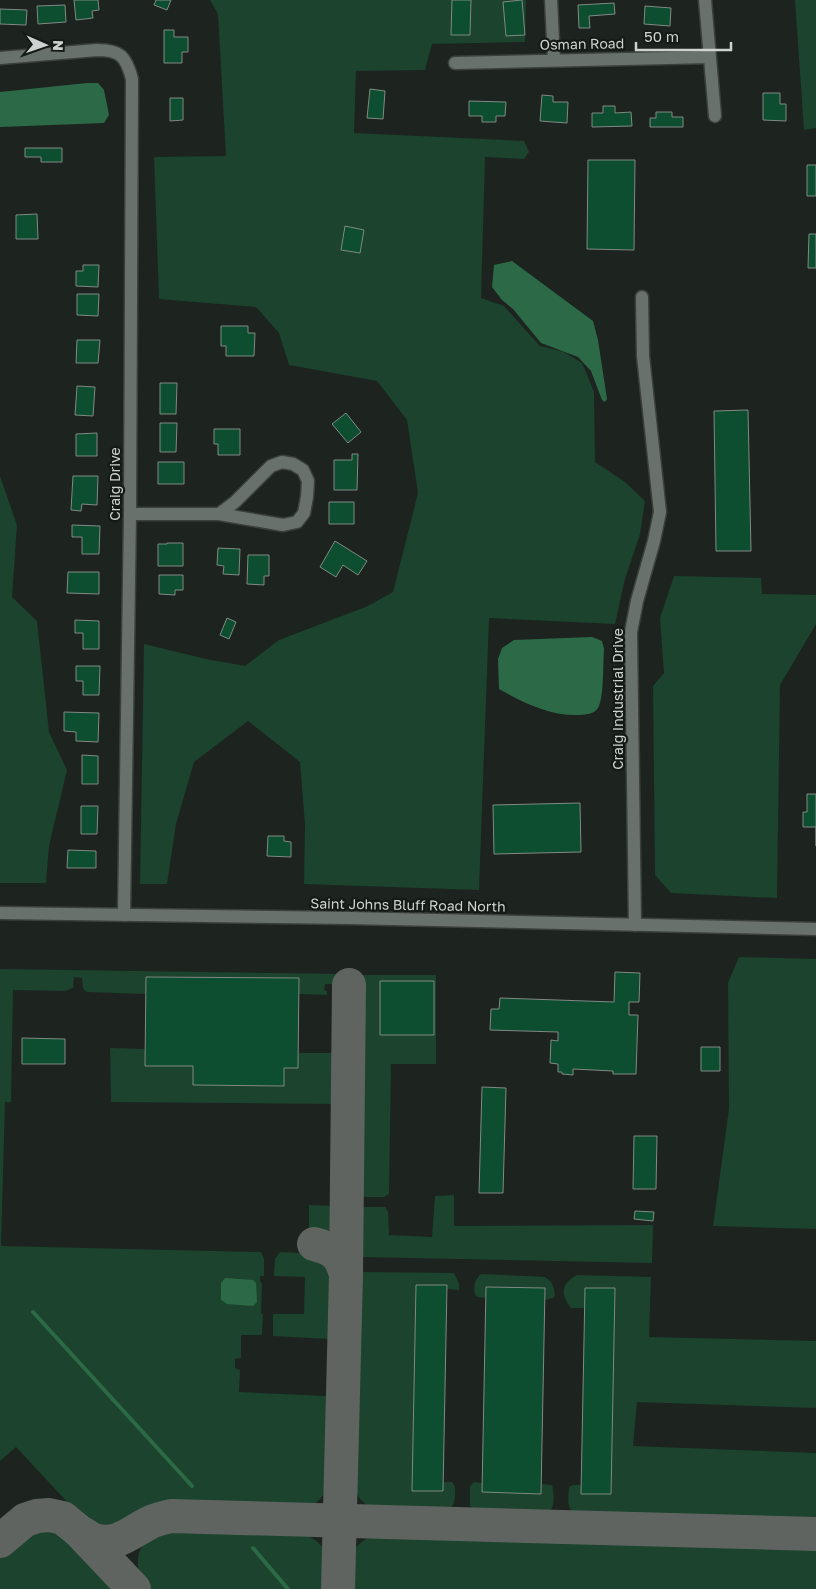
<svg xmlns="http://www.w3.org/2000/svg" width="816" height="1589" font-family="'Golos Text',sans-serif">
<rect width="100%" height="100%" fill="#1d231f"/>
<path fill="#1b432d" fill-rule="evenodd" d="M210 0H526L525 42 432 44 425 70 356 71 354 133 524 141 529 152 524 159 485 157 481 298 504 306 540 346 564 352 582 363 594 392 595 462 625 482 645 501 640 534 625 579 615 624 489 618 479 890 304 884 305 825 300 762 248 721 194 762 176 824 167 884H140L144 644 206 659 245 666 279 640 368 606 393 592 418 493 407 420 377 381 289 365 279 333 256 307 159 299 154 157 226 156 218 14Z
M795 0H816V128L804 130Z
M0 476 17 525 12 597 37 621 49 732 67 770 49 846 46 883H0Z
M674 576 761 578 762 594 816 595V624L780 685 777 898 671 893 655 875 653 686 664 673 660 618Z
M739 957 816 959V1229L713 1226 729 1109 728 983Z
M0 969 343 974 344 985 337 990 335 989 334 984H325L324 990 327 991V995L299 994V978L146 977V994L87 992 83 989 82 978 74 977 73 988 65 991 13 990 11 1102H5L1 1246 261 1252 264 1259V1276H260V1282L262 1283 261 1314H263L262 1335H241V1358L235 1359V1368L240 1370 239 1392 326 1396 333 1405C332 1427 335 1474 325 1492 319 1504 308 1507 296 1510L184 1505 162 1507 146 1510 119 1529 101 1530 84 1520 16 1447 0 1461Z
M354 975H436V1064H391L389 1194 384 1197H364L357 1191 359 994 355 990ZM380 981H434V1035H380Z
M110 1048 145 1049V1066H193V1085L284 1086V1068H298V1053H337V1104L111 1102Z
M454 1195V1226L653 1225 652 1263 363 1257 357 1252V1212L362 1207H385L388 1212 389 1235 432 1237 435 1196Z
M309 1205 335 1206 336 1207V1233L312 1234 309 1231Z
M280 1252C304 1253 328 1252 337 1280L335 1332 329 1339 273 1336V1314H304L305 1277 274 1276 275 1259Z
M363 1272 454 1273 459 1284V1290L447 1289 446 1285H416L412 1490 443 1491V1482H452C456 1487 455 1489 455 1494 455 1506 451 1508 441 1514L384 1512 371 1509 360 1499 355 1490 353 1475 358 1274Z
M481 1274 545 1277C553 1282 554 1287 555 1296L553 1298 545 1300V1288L486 1287V1298L477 1297C471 1290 475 1279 481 1274Z
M577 1275 651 1277 649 1337 816 1341V1408L637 1402 633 1446 816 1453V1526L581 1518C566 1509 568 1504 569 1487L573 1485H581L582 1494H611L615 1289 585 1288V1308H571C559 1293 562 1283 577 1275Z
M474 1482 482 1483V1492L541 1494V1484L552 1485C554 1491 555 1506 550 1511 548 1514 545 1515 542 1517L481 1515 470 1506V1486Z
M42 1526 60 1530 81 1548 120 1589H0V1557L23 1536Z
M177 1527 299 1531C331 1546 329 1556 328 1589H149C132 1570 134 1545 157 1532 162 1529 171 1528 177 1527Z
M382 1532 816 1546V1589H348C348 1558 350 1542 382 1532Z"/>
<path fill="#2c6947" d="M87 83H98L104 90 109 115 104 123 0 127V92Z
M512 261 593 321 598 340 607 399 605 402 602 400 591 371 578 357 541 343 513 309 502 300 492 287 494 265Z
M592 637 602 641 604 649C603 663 604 694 599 706 595 715 587 714 579 715 550 716 524 703 499 689L498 659 502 648 514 640Z
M225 1278 253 1280 256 1283 257 1302 253 1306 227 1304 221 1300V1283Z"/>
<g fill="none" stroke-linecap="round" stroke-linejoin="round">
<path stroke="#2c6947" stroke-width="4" d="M33 1312 192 1486
M253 1548 288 1589"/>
<path stroke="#5f6461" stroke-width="34" d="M314 1244C334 1249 341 1255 346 1275
M80 1532C86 1535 92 1540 98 1541 119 1545 131 1532 149 1523 156 1519 164 1518 171 1516L816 1534
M0 1541 25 1520 37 1516 49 1515 63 1518 80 1532 134 1589
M338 1589 346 1275 349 985"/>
</g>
<path fill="#0c4e2f" stroke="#828984" d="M74 0H98L99 10 92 11 93 18 76 20Z
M156 0H171L167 10 154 5Z
M452 0H471L470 35H451Z
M522 0 525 35 506 36 503 2Z
M614 3 615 14 589 16 590 28H579L578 5Z
M65 5 66 22 38 24 37 6Z
M645 6 671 8 670 26 644 24Z
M0 9 27 10 26 25 0 24Z
M164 30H174V37H188V52H182V63H164Z
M370 89 385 91 383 119 367 118Z
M763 93H780V104H786V121L763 120Z
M542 95 553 96V102H568L567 123 540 121Z
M170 98H183V120L170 121Z
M469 101 506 102 505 116H496V122H482V116H469Z
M603 106H615V113L631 112 632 126 592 127V113H603Z
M656 112H672V117H683V127H650V118H656Z
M25 148H62V162H41V157H25Z
M588 160H635L634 250 587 249Z
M807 165H816V196H807Z
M37 214 38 239H16V215Z
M345 226 364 230 360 253 341 250Z
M809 234H816V268H808Z
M83 265H99L98 287 76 286V271H83Z
M77 294H99L98 316 77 315Z
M221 326H248V333H255L254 356H226V346H221Z
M77 340H100L98 363H76Z
M160 383H177L176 414H160Z
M77 386 95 387 93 416 75 415Z
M748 410 751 551H716L714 411Z
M346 413 361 432 348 443 332 424Z
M160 423H177L176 452H160Z
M214 429H240V455H218V444H214Z
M97 433V456H76V434Z
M352 454H358L357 490H334V460H352Z
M158 462H184V484H158Z
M73 476H98L97 505 82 504 81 511 71 510Z
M329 502H354V524H329Z
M72 525 100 526 99 554H82V537H72Z
M335 541 367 561 358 575 343 565 336 577 320 567Z
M167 543H183V566H158V544H167Z
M218 548 240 549 239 575 223 574 224 566 217 565Z
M248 555H269V576H264V585L247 584Z
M68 572H99V594L67 593Z
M159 575H183V590H175V595L159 594Z
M227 618 236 622 229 639 220 635Z
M75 620 99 621V649H83V633H75Z
M76 666H100L99 695H83V681H76Z
M64 712 99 713 98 742 76 741V732L64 731Z
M82 755 98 756V784H82Z
M807 794H816V846V827H803V812H807Z
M580 803 581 852 494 854 493 805Z
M81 806H98L97 834H81Z
M268 836H284V841L291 842V857L267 856Z
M68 850 96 851V868H67Z
M615 972 640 973 639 1002H629V1015H638L636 1074H613V1071L573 1069V1075L562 1074V1072H558V1064L550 1063 551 1040 558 1041V1032L490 1030 491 1009H499L500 998 614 1002Z
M146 977 299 978 298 1068H284V1086L193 1085V1066H145Z
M380 981H434V1035H380Z
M22 1038 65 1039V1064H22Z
M701 1047H720V1071H701Z
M482 1087 506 1088 503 1193H479Z
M634 1136H657L656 1189H633Z
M635 1211 654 1212 653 1221 634 1219Z
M416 1285H447L443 1491H412Z
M486 1287 545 1288 541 1494 482 1492Z
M585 1288H615L611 1494H581Z"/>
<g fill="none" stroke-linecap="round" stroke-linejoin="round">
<defs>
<path id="street" d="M551 0 554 60
M705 0 715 116
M0 58 97 50C120 50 126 56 132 79L130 514 124 915
M455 63 710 57
M130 514H219L283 525 297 522 304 513 307 497 308 481 303 470 293 464 282 462 271 466 235 502 219 514
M635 925 631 632 637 601 654 541 660 512 643 356 642 297"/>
<path id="secondary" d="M0 913 350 918 816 929"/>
</defs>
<use href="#street" stroke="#3b403d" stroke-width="15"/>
<use href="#secondary" stroke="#3b403d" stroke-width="15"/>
<use href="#street" stroke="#69716c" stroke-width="12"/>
<use href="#secondary" stroke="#69716c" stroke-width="12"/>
</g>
<g text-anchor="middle" stroke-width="4.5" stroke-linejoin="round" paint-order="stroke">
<g font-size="14" fill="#ced2d0" stroke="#141a16">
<text transform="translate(582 44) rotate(-1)" y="5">Osman Road</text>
<text transform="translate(115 484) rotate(-90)" y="5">Craig Drive</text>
<text transform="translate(618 699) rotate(-90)" y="5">Craig Industrial Drive</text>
<text transform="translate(408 905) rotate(1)" y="5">Saint Johns Bluff Road North</text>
</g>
</g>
<g transform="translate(45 45) rotate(92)" stroke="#141a16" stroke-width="4" paint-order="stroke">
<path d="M0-4L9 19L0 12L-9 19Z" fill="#ced2d0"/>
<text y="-8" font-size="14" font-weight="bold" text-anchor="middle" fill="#ced2d0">N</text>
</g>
<path d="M636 42v8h95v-8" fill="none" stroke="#ced2d0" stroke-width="2.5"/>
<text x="644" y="42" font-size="15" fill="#ced2d0" stroke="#141a16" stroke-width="4" paint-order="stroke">50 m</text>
</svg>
